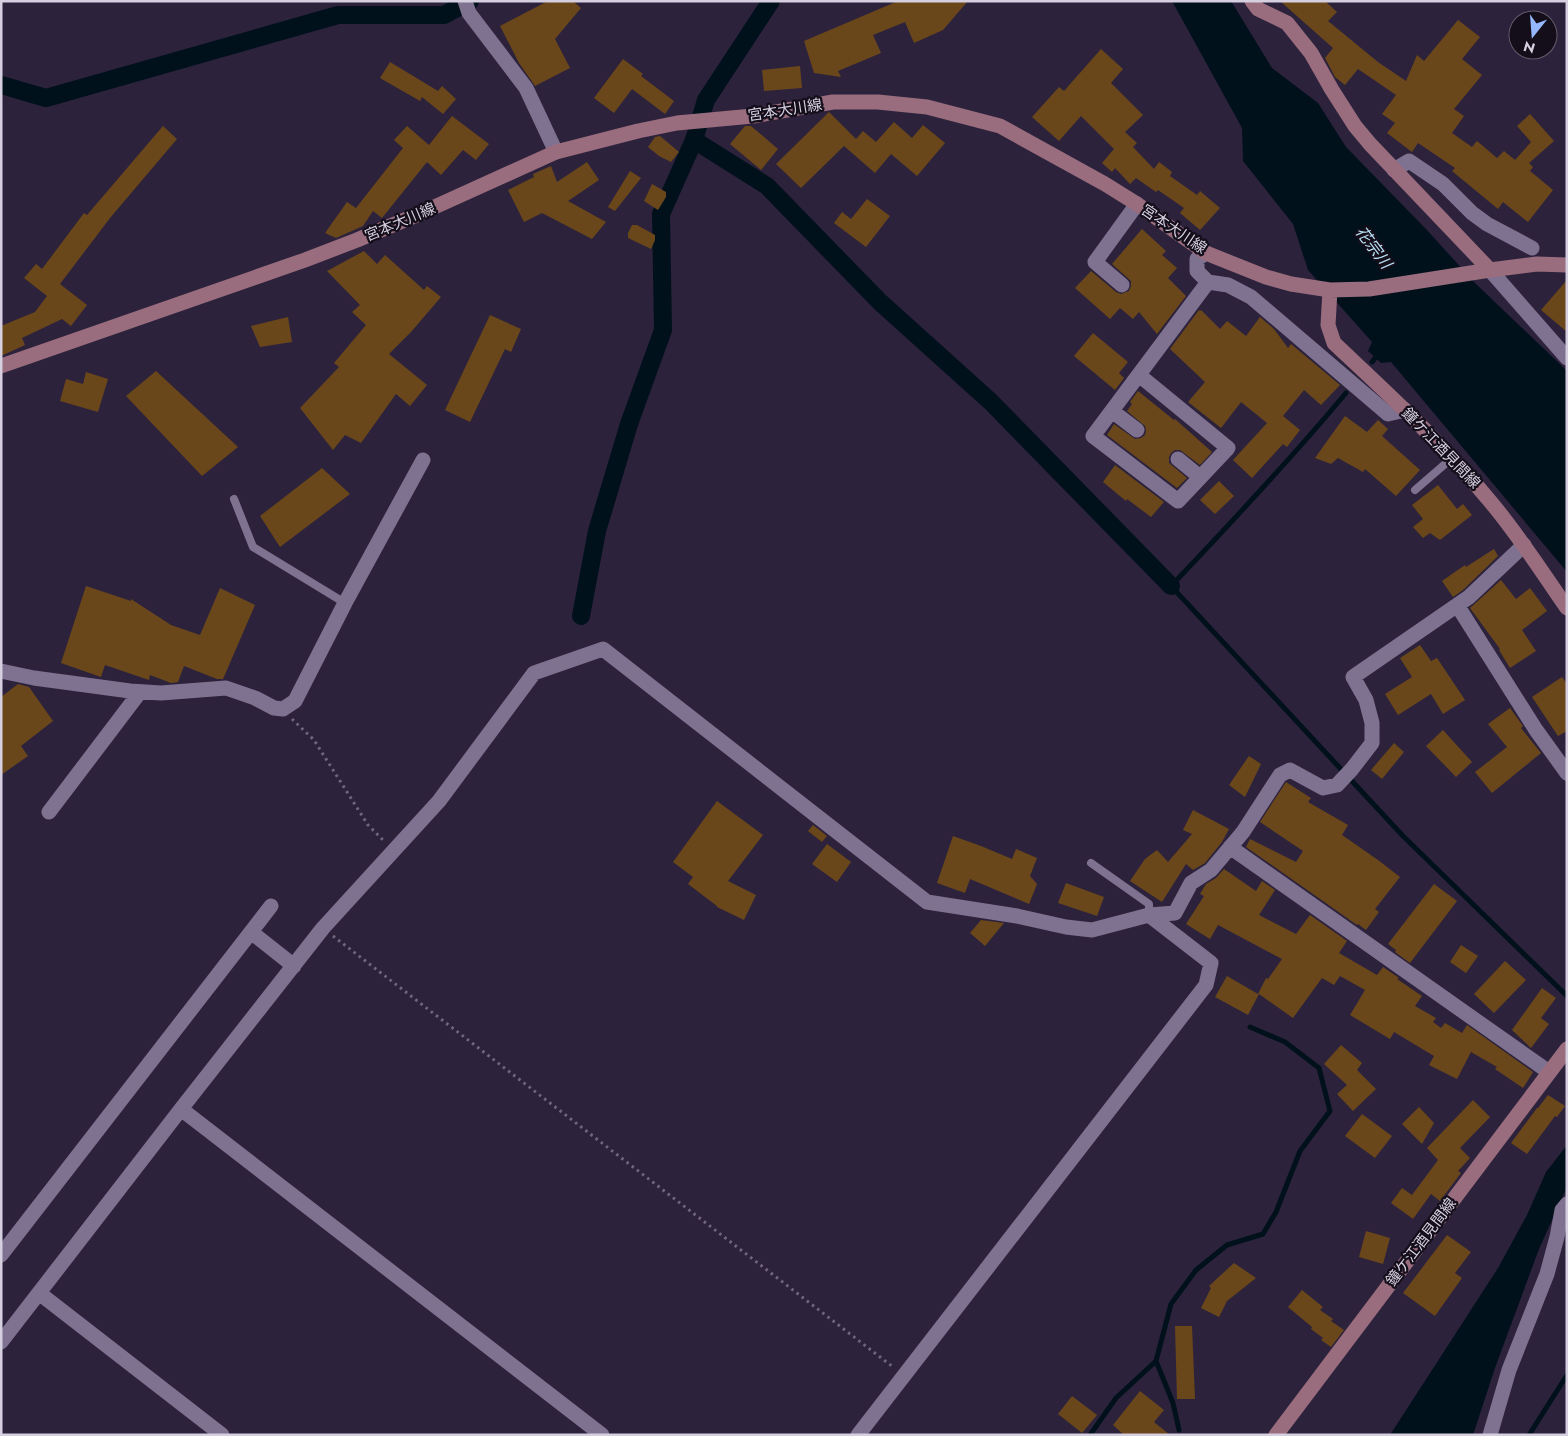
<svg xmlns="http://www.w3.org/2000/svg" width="1568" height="1436" font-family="Jost,'Noto Sans JP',sans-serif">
<rect width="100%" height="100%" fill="#2d223c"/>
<path fill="#00111c" d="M1172 1H1231L1272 68 1318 103 1346 147 1426 229 1475 283 1564 368 1567 372V572L1391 362 1381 363 1368 351 1372 342 1308 270 1293 224 1243 161 1242 128Z
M1567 1145V1187L1539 1249 1495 1368 1473 1435H1390L1498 1268 1527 1215 1546 1172Z"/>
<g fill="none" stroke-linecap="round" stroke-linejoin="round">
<path stroke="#00111c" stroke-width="5" d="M1372 362 1379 353
M1346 393C1290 460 1231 523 1171 586L1403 836 1567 996
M1179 1430 1173 1403 1156 1361 1171 1304 1196 1270 1227 1245 1263 1234 1276 1212 1300 1151 1330 1111 1319 1068 1285 1042 1250 1027
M1090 1435 1116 1398 1156 1361
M1529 1435 1567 1375"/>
<path stroke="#00111c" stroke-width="18" d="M1 85 46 98 338 15H444L470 1
M694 140 767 186 880 302 991 402 1171 586
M581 616 597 531 629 424 663 330 661 214 694 140 706 100 771 1"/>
</g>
<path fill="#6a471a" d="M548 1H573L581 8 555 39 570 68 535 86 519 63 500 26Z
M898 1H968L943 30 914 43 905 22 873 35 881 53 838 71 841 77 814 73 804 41Z
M1280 1H1325L1337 12 1328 21 1378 62 1406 81 1417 55 1424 61 1458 20 1480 37 1462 59 1482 75 1454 109 1464 116 1452 133 1472 147 1477 141 1497 158 1504 151 1515 160 1531 142 1517 126 1530 114 1554 141 1529 163 1533 167 1530 171 1553 190 1528 222 1503 202 1498 209 1452 171 1455 168 1418 143 1412 152 1387 133 1395 123 1382 114 1396 95 1358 69 1345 85 1335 77 1325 58 1333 48Z
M1101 49 1123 69 1111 83 1143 115 1125 132 1137 143 1133 147 1154 169 1159 162 1172 172 1170 176 1197 195 1200 191 1220 208 1200 230 1180 213 1184 208 1158 190 1156 192 1136 178 1130 184 1115 168 1112 172 1102 163 1114 149 1081 116 1059 141 1032 117 1059 87 1064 91Z
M623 59 643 74 641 76 674 101 665 114 632 89 614 113 594 98Z
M390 62 438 91 442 86 456 99 443 114 422 97 420 101 380 78Z
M800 66 802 88 764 91 762 70Z
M829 112 856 139 863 131 876 142 894 122 912 138 923 125 945 143 917 176 891 154 875 173 844 146 801 188 776 164Z
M452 116 489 144 476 160 463 150 441 175 427 162 382 218 373 211 363 226 336 238 325 233 347 202 356 208 403 148 394 140 407 126 429 145Z
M163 126 177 139 110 218 60 284 87 305 71 326 62 319 22 338 25 345 1 356V326L35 312 47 296 24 278 36 264 42 269 84 213 87 215Z
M745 126H751L778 149 761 170 730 144Z
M660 136 679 152 671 162 659 156 648 147 655 137Z
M587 162 599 180 568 201 606 222 592 239 542 213 524 222 508 190 534 177 533 174 551 166 557 182Z
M630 171 641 178 615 211 608 207Z
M652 184 666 192V197L658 210 644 201Z
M867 199 890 216 866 247 834 223 842 212 851 219Z
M632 225H637L655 235V240L651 249 628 238V233Z
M1142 229 1166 251 1162 255 1177 268 1168 278 1186 296 1157 334 1139 312 1133 319 1120 308 1110 319 1075 288 1091 271 1116 292 1121 294 1129 291 1131 286V281L1112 264Z
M364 251 377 264 385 255 424 290 427 286 441 297 411 332 389 354 427 385 410 406 396 394 361 443 345 435 333 450 300 408 339 367 334 363 366 325 352 312 360 305 327 271Z
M1567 280V332L1541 310Z
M1199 310 1200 311 1201 310 1220 329 1227 321 1246 336 1260 317 1274 329 1288 348 1291 344 1340 385 1321 405 1304 390 1283 416 1300 430 1287 447 1283 444 1252 478 1233 460 1267 423 1241 402 1221 428 1188 402 1205 382 1170 349Z
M490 315 521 329 511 352 505 349 470 422 445 410Z
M288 317 292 342 260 347 251 326Z
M1093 333 1128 362 1119 373 1124 378 1115 390 1074 356Z
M156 371 238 447 202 476 126 396Z
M86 372 108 379 98 412 60 401 66 379 83 384Z
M1138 391 1174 420 1175 419 1212 452 1200 465 1180 450H1175L1171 453 1169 457V463L1187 478 1177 488 1107 435 1114 424 1135 439 1141 438 1145 435 1146 431 1145 426 1127 411 1132 404 1130 402Z
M1345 416 1367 432 1378 420 1388 429 1382 436 1420 470 1396 496 1365 469 1363 472 1338 458 1331 464 1315 458Z
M1115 465 1164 502 1151 517 1127 499 1126 501 1103 482Z
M322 468 350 494 280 547 260 516Z
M1219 481 1234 496 1215 514 1200 500Z
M1438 485 1457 509 1463 504 1472 515 1440 540 1430 533 1423 538 1413 527 1423 519 1412 505Z
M1494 549 1498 556 1463 590 1453 597 1442 581 1465 565 1466 567Z
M1501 580 1516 599 1530 588 1547 611 1522 630 1536 651 1510 668 1499 650 1500 649 1470 608Z
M86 586 131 601V599L171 625 200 635 220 588 255 605 223 679H217L184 666 178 682 171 683 150 675 149 680 105 665 101 677 61 663Z
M1420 645 1431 661 1437 658 1465 700 1443 714 1431 694 1398 715 1385 694 1412 677 1400 658Z
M1562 677 1567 684V731L1558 736 1532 697Z
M18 684 29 687 53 721 21 746 28 756 1 775V697Z
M1510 708 1523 726 1521 728 1541 753 1492 793 1475 772 1507 747 1488 724Z
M1443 730 1472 762 1456 777 1426 746Z
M1394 743 1404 752 1382 779 1371 770Z
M1249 756 1261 764 1245 797 1229 785Z
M1286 782 1311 798 1308 802 1348 825 1342 835 1378 860 1400 877 1375 909 1379 912 1366 930 1358 924 1357 925 1246 847 1250 839 1296 862 1303 851 1260 822Z
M717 801 763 835 728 881 756 895 744 920 717 907V906L688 884 693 877 673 862Z
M1193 810 1229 829 1222 842 1205 863 1193 870 1186 864 1162 902 1130 881 1145 859 1157 850 1168 862 1192 834 1183 830Z
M813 825 827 836 822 842 808 831Z
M953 836 981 846 1012 859 1016 849 1037 858 1030 876 1037 884 1029 904 970 879 965 893 937 883Z
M827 844 851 862 837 882 812 864Z
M1224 869 1256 891 1262 881 1275 890 1259 915 1296 934 1310 915 1347 941 1339 953 1377 975 1383 967 1399 978 1397 979 1422 996 1415 1006 1436 1018 1433 1022 1441 1028 1445 1023 1462 1033 1467 1025 1533 1072 1523 1088 1495 1069 1497 1067 1471 1052 1457 1079 1429 1065 1434 1056 1394 1032 1390 1039 1350 1015 1365 990 1340 976 1334 985 1322 978 1293 1018 1259 994 1248 1015 1215 997 1227 976 1258 994 1266 978 1268 979 1282 959 1218 925 1210 939 1186 924 1204 896 1200 894 1206 884 1216 878Z
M1066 883 1104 897 1097 916 1058 903Z
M1434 884 1457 901 1410 963 1395 952 1396 950 1388 944Z
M981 920 1004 923 985 946 970 933Z
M1461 945 1478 956 1466 973 1450 962Z
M1505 961 1526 980 1494 1013 1474 994Z
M1542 988 1556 998 1541 1018 1549 1024 1531 1048 1512 1030Z
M1341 1045 1362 1063 1357 1070 1376 1089 1353 1111 1337 1094 1347 1085 1324 1064Z
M1548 1095 1565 1106 1557 1117 1555 1116 1527 1154 1511 1143 1537 1108H1538Z
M1473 1100 1490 1117 1460 1148 1470 1158 1458 1171 1461 1173 1440 1201 1431 1194 1413 1219 1391 1203 1402 1188 1412 1195 1438 1160 1427 1148Z
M1419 1107 1434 1123 1422 1144 1402 1124Z
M1362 1114 1392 1136 1375 1158 1345 1136Z
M1366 1231 1390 1238 1383 1264 1359 1257Z
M1447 1235 1471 1252 1455 1273 1462 1278 1435 1316 1403 1293Z
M1234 1263 1256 1278 1227 1301 1219 1317 1201 1308 1211 1288 1209 1286Z
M1302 1290 1323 1307 1320 1310 1333 1319 1331 1321 1344 1330 1331 1347 1321 1340 1323 1338 1311 1329 1312 1327 1288 1307Z
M1175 1326H1192L1195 1399H1177Z
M1140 1391 1164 1410 1154 1422 1170 1435H1124L1113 1425Z
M1072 1396 1097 1415 1082 1433 1058 1414Z"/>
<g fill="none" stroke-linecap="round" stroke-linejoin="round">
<path stroke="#70677d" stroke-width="3" stroke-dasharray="2.5 4" stroke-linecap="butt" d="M292 719 314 740 368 825 384 841
M333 936 893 1367"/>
<path stroke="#7f7291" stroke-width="8" d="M1415 490 1452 458
M234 499 253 547 345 603
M1091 863 1149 904V915"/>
<path stroke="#7f7291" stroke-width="15" d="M465 1 469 13 526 88 556 152
M1394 170 1409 161 1443 184 1472 213 1487 224 1532 248
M1206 253 1197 259V271L1208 282 1228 285 1251 297 1388 414 1405 410
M1490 270 1567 358
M1122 285 1095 262 1137 204
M1139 375 1228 448 1178 501 1093 436 1208 282
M1112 411 1137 430
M1178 459 1200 477
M1457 605 1536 730 1567 773
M1 671 34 678 130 691 161 693 226 688 255 698 274 708 283 709 295 701 345 603 423 460
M49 812 140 692
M1230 847 1549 1072
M251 932 294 966
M181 1109 602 1435
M1 1255 271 906
M39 1293 222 1435
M1 1342 181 1109 323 928 439 801 534 673 603 649 927 902 1017 916 1066 927 1092 930 1149 915 1175 913 1191 883 1211 870 1243 832 1280 775 1290 770 1323 788 1337 785 1352 769 1372 743V723L1366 700 1353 677 1469 597 1524 545
M858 1435 1206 985 1211 963 1149 915
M1490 1435 1509 1370 1547 1274 1557 1237 1562 1210 1567 1204"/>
<path stroke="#996d7d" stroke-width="15" d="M1252 1 1258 9 1287 23 1311 53 1332 90 1355 126 1370 144 1490 270
M1330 290 1328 325 1334 343C1388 394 1442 443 1489 500 1518 534 1542 572 1567 608
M1 366 305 260 357 240 419 214 556 152 638 131 677 123 753 116 833 102H878L927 107 1000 126 1105 184 1137 204 1206 253 1266 277 1291 284 1330 290 1369 289 1490 270 1537 264 1567 265
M1276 1435 1567 1049"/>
</g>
<g text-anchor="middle" stroke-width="4.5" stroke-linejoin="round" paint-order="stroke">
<g font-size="15" fill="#d6cfe0" stroke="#130e1a">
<text transform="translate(785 110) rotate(-9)" y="5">宮本大川線</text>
<text transform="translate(400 222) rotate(-23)" y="5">宮本大川線</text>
<text transform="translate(1174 229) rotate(34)" y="5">宮本大川線</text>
<text transform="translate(1441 448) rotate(46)" y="5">鐘ケ江酒見間線</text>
<text transform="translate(1421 1242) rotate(-53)" y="5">鐘ケ江酒見間線</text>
</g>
<g font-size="16" font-style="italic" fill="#bae2f6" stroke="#130e1a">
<text transform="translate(1374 247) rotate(53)" y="6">花宗川</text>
</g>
</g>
<rect width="1568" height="1436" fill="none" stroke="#d6cfe0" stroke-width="5"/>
<g transform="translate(1533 35) rotate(197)"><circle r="24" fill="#130e1a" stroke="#615b69"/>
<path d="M0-4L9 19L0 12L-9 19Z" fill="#94b7fd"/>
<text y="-8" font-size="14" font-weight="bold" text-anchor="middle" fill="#d6cfe0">N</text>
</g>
</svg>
